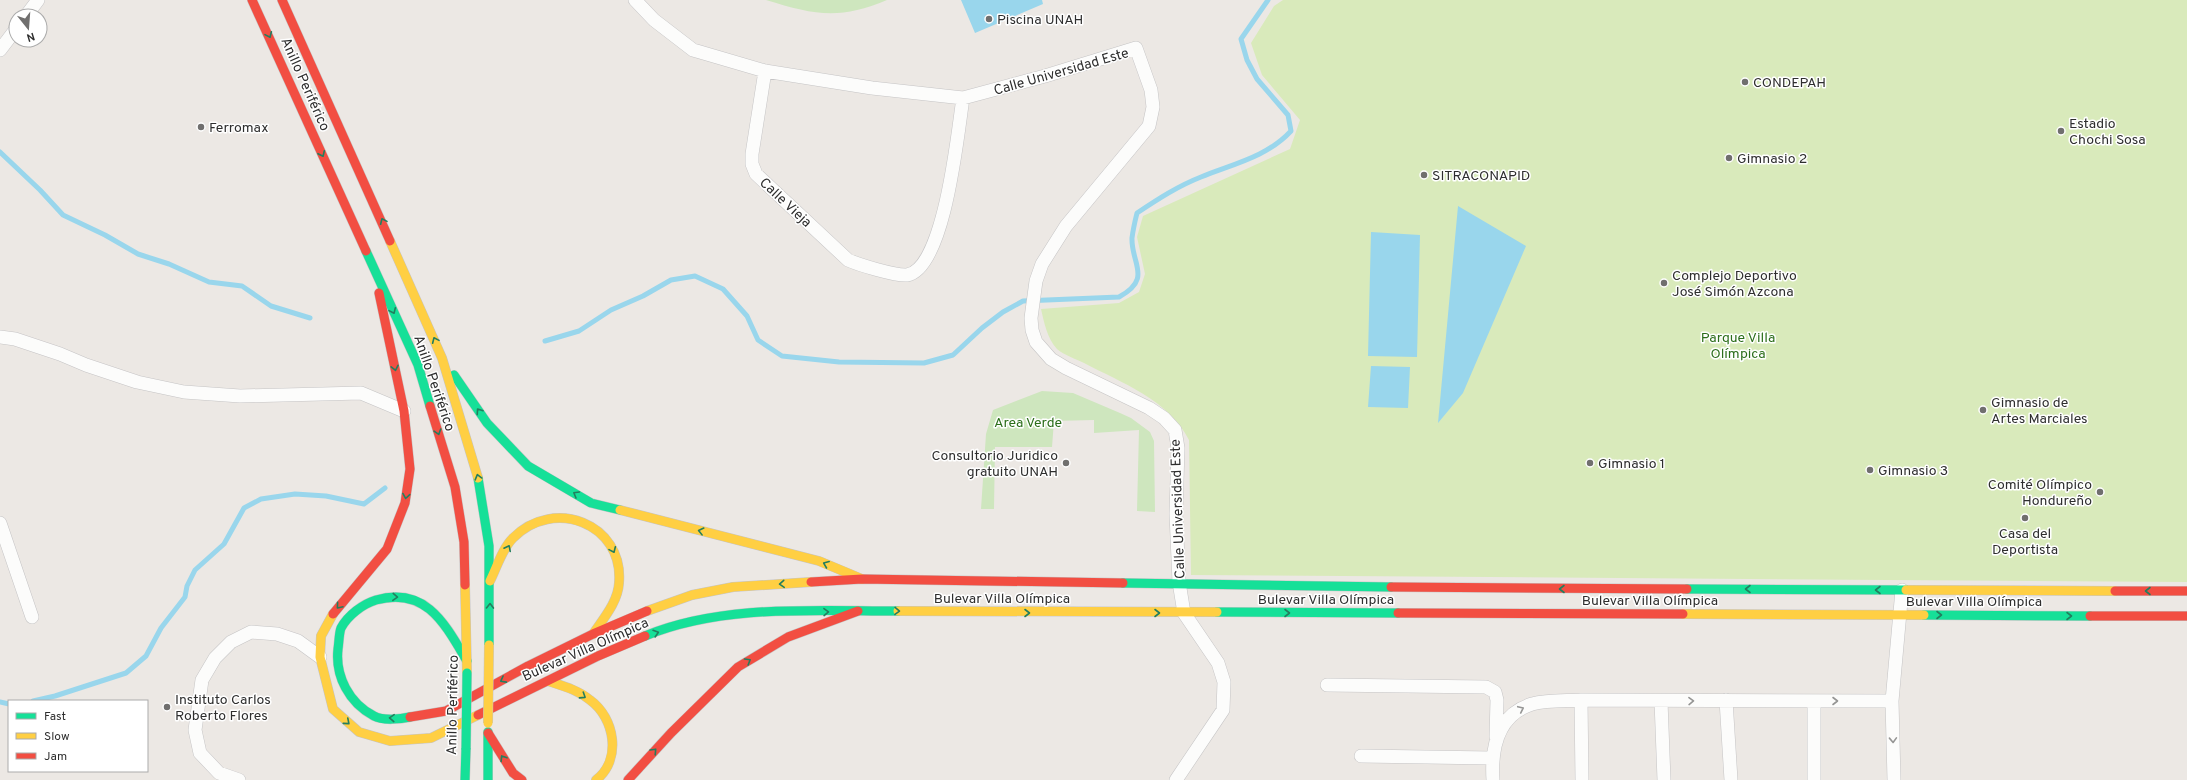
<svg xmlns="http://www.w3.org/2000/svg" width="2187" height="780" font-family="Overpass,sans-serif">
<rect width="100%" height="100%" fill="#ece8e4"/>
<path fill="#cee6be" d="M766 0H887C840 20 814 15 766 0Z
M1042 391 1073 393 1120 413 1131 418 1150 432 1154 441 1155 512 1137 511 1139 430 1094 433V420L1054 421 1052 447H995L994 509H981L986 434 993 410Z"/>
<path fill="#d9eabb" d="M1283 0H2187V582L1191 575 1189 440C1169 400 1122 383 1084 363 1076 359 1064 355 1057 349 1047 338 1044 322 1041 309L1119 303 1139 292 1145 274 1137 237 1143 216 1290 149 1300 120 1262 75 1251 43 1274 6Z"/>
<path fill="#99d6ec" d="M961 0H1042L1043 4 975 33Z
M1458 206 1526 246 1463 393 1438 423Z
M1371 232 1420 235 1417 357 1368 356Z
M1371 366 1410 367 1408 408 1368 407Z"/>
<g fill="none" stroke-linecap="round" stroke-linejoin="round">
<path stroke="#99d6ec" stroke-width="5" d="M0 152 40 190 63 215 105 235 138 254 169 264 209 282 242 286 271 306 310 318
M545 341 579 331 611 310 643 296 671 280 695 276 723 289 747 316 758 340 782 356 839 362 924 363 953 355 982 328 1003 312 1023 301 1119 297C1153 278 1131 264 1132 238 1133 230 1135 221 1137 213 1158 199 1178 186 1201 177 1233 164 1267 157 1291 131L1288 115 1257 79 1247 60 1241 39 1268 0
M33 701 55 696 126 673 146 656 161 628 185 597 187 586 195 570 224 544 244 508 261 499 295 494 326 496 364 504 385 488
M0 702 9 704"/>
<defs>
<path id="street" d="M635 0 654 20 693 50 700 52 765 71 872 88 963 98 1045 76 1136 48 1151 90 1153 107 1149 126 1066 226 1042 264 1036 281 1031 318 1032 330 1036 342 1051 359 1066 368 1149 408 1164 418 1175 430 1178 448 1176 514 1179 582 1184 613 1218 663 1224 682 1223 710 1176 780
M26 16 38 0
M0 50 16 29
M765 71 752 154V164L756 174 848 260C859 265 896 276 907 275 945 269 958 130 963 98
M0 337 15 339 60 354 86 365 137 382 184 392 240 396 361 393 404 411
M0 523 32 617
M1327 685 1486 687 1495 692 1497 700 1496 737
M1581 700 1582 780
M1726 700 1731 780
M1661 701 1664 780
M1814 701V780
M1361 756 1491 758
M239 780 219 773 200 753 195 730 202 680 215 658 231 642 251 632 277 634 298 641 320 657
M1493 780C1491 749 1497 715 1532 704 1547 700 1566 701 1581 700L1892 701
M1894 780 1892 701 1902 590"/>
<path id="fast" d="M366 251 418 365 430 406
M454 375 487 423 528 466 591 503 620 510
M478 478 489 546V645
M1123 583 1391 587
M1687 589 1906 590
M1217 612 1398 613
M1924 615 2090 616
M645 636C722 604 816 611 898 611
M410 717C401 719 383 721 374 716 349 703 335 676 338 649 339 643 339 633 341 628 348 615 363 604 376 600 426 586 445 624 467 661
M488 732V780
M465 780 466 748"/>
<path id="slow" d="M390 241 442 358 478 478
M620 510 819 561 862 579
M490 581C497 567 502 549 513 538 553 497 624 523 619 583 618 602 603 619 593 634
M465 585 467 673
M1906 590 2115 591
M647 611 692 595 733 587 811 582
M898 611 1217 612
M333 614 321 636 320 657 333 709 359 732 390 741 431 738 478 715
M1683 614 1924 615
M548 681C563 686 578 690 590 700 615 718 622 760 596 780"/>
<path id="jam" d="M252 0 366 251
M282 0 390 241
M430 406 455 487 464 542 465 585
M811 582 862 579 1123 583
M1391 587 1687 589
M2115 591H2187
M1398 613 1683 614
M333 614 387 549 405 503 410 469 404 411 379 293
M2090 616H2187
M478 715 598 656 645 636
M410 717 446 711 528 666 593 634 647 611
M488 733 513 773 522 780
M628 780 671 733 738 667 788 637 858 611"/>
</defs>
<use href="#street" stroke="#c5c4c5" stroke-width="14"/>
<use href="#fast" stroke="#c5c4c5" stroke-width="10"/>
<use href="#slow" stroke="#c5c4c5" stroke-width="10"/>
<use href="#jam" stroke="#c5c4c5" stroke-width="10"/>
<use href="#street" stroke="#fcfcfb" stroke-width="13"/>
<use href="#fast" stroke="#16e098" stroke-width="9"/>
<use href="#slow" stroke="#ffcf43" stroke-width="9"/>
<use href="#jam" stroke="#f24e42" stroke-width="9"/>
<defs>
<path id="fast-bridge" d="M466 748 467 673"/>
<path id="slow-bridge" d="M488 723 489 645"/>
</defs>
<use href="#fast-bridge" stroke="#c6c5c4" stroke-width="10" stroke-linecap="butt"/>
<use href="#slow-bridge" stroke="#c6c5c4" stroke-width="10" stroke-linecap="butt"/>
<use href="#fast-bridge" stroke="#16e098" stroke-width="9"/>
<use href="#slow-bridge" stroke="#ffcf43" stroke-width="9"/>
</g>
<defs><path id="oneway-chevron" d="M-2-3.5L2.5 0L-2 3.5" fill="none" stroke-width="1.6" stroke-linecap="round" stroke-linejoin="round"/></defs>
<g stroke="#237e5e">
<use href="#oneway-chevron" transform="translate(269 35) rotate(66)"/>
<use href="#oneway-chevron" transform="translate(322 154) rotate(65)"/>
<use href="#oneway-chevron" transform="translate(383 221) rotate(-114)"/>
<use href="#oneway-chevron" transform="translate(393 311) rotate(66)"/>
<use href="#oneway-chevron" transform="translate(435 340) rotate(-114)"/>
<use href="#oneway-chevron" transform="translate(395 368) rotate(78)"/>
<use href="#oneway-chevron" transform="translate(479 411) rotate(-124)"/>
<use href="#oneway-chevron" transform="translate(438 432) rotate(73)"/>
<use href="#oneway-chevron" transform="translate(478 477) rotate(-105)"/>
<use href="#oneway-chevron" transform="translate(576 494) rotate(-150)"/>
<use href="#oneway-chevron" transform="translate(406 496) rotate(99)"/>
<use href="#oneway-chevron" transform="translate(701 531) rotate(-166)"/>
<use href="#oneway-chevron" transform="translate(508 548) rotate(-63)"/>
<use href="#oneway-chevron" transform="translate(613 550) rotate(66)"/>
<use href="#oneway-chevron" transform="translate(826 564) rotate(-158)"/>
<use href="#oneway-chevron" transform="translate(782 584) rotate(176)"/>
<use href="#oneway-chevron" transform="translate(1562 589) rotate(180)"/>
<use href="#oneway-chevron" transform="translate(1748 589) rotate(-180)"/>
<use href="#oneway-chevron" transform="translate(1878 590) rotate(-180)"/>
<use href="#oneway-chevron" transform="translate(2148 591) rotate(-180)"/>
<use href="#oneway-chevron" transform="translate(395 597) rotate(3)"/>
<use href="#oneway-chevron" transform="translate(339 606) rotate(130)"/>
<use href="#oneway-chevron" transform="translate(490 606) rotate(-89)"/>
<use href="#oneway-chevron" transform="translate(897 611) rotate(1)"/>
<use href="#oneway-chevron" transform="translate(826 612) rotate(-1)"/>
<use href="#oneway-chevron" transform="translate(1027 613)"/>
<use href="#oneway-chevron" transform="translate(1157 613)"/>
<use href="#oneway-chevron" transform="translate(1287 613)"/>
<use href="#oneway-chevron" transform="translate(1939 615)"/>
<use href="#oneway-chevron" transform="translate(2069 616)"/>
<use href="#oneway-chevron" transform="translate(656 633) rotate(-17)"/>
<use href="#oneway-chevron" transform="translate(748 661) rotate(-31)"/>
<use href="#oneway-chevron" transform="translate(503 680) rotate(152)"/>
<use href="#oneway-chevron" transform="translate(583 696) rotate(33)"/>
<use href="#oneway-chevron" transform="translate(392 718) rotate(-177)"/>
<use href="#oneway-chevron" transform="translate(347 722) rotate(41)"/>
<use href="#oneway-chevron" transform="translate(654 751) rotate(-47)"/>
<use href="#oneway-chevron" transform="translate(503 758) rotate(-122)"/>
</g>
<g stroke="#959594">
<use href="#oneway-chevron" transform="translate(1691 701) rotate(-1)"/>
<use href="#oneway-chevron" transform="translate(1835 701)"/>
<use href="#oneway-chevron" transform="translate(1521 709) rotate(-25)"/>
<use href="#oneway-chevron" transform="translate(1893 740) rotate(88)"/>
</g>
<g fill="#706f6e" stroke="#fff" stroke-width="1.5">
<circle cx="989" cy="19" r="4"/>
<circle cx="1745" cy="82" r="4"/>
<circle cx="201" cy="127" r="4"/>
<circle cx="2061" cy="131" r="4"/>
<circle cx="1729" cy="158" r="4"/>
<circle cx="1424" cy="175" r="4"/>
<circle cx="1664" cy="283" r="4"/>
<circle cx="1983" cy="410" r="4"/>
<circle cx="1066" cy="463" r="4"/>
<circle cx="1590" cy="463" r="4"/>
<circle cx="1870" cy="470" r="4"/>
<circle cx="2100" cy="492" r="4"/>
<circle cx="2025" cy="518" r="4"/>
<circle cx="167" cy="707" r="4"/>
</g>
<g text-anchor="middle" stroke-width="3" stroke-linejoin="round" paint-order="stroke">
<g font-size="14" fill="#2e2e2e" stroke="#fff" text-anchor="start">
<text x="997" y="24">Piscina UNAH</text>
<text x="1753" y="87">CONDEPAH</text>
<text x="2069" y="128">Estadio<tspan x="2069" dy="16">Chochi Sosa</tspan></text>
<text x="209" y="132">Ferromax</text>
<text x="1737" y="163">Gimnasio 2</text>
<text x="1432" y="180">SITRACONAPID</text>
<text x="1672" y="280">Complejo Deportivo<tspan x="1672" dy="16">José Simón Azcona</tspan></text>
<text x="1991" y="407">Gimnasio de<tspan x="1991" dy="16">Artes Marciales</tspan></text>
<text x="1058" y="460" text-anchor="end">Consultorio Juridico<tspan x="1058" dy="16">gratuito UNAH</tspan></text>
<text x="1598" y="468">Gimnasio 1</text>
<text x="1878" y="475">Gimnasio 3</text>
<text x="2092" y="489" text-anchor="end">Comité Olímpico<tspan x="2092" dy="16">Hondureño</tspan></text>
<text x="2025" y="538" text-anchor="middle">Casa del<tspan x="2025" dy="16">Deportista</tspan></text>
<text x="175" y="704">Instituto Carlos<tspan x="175" dy="16">Roberto Flores</tspan></text>
</g>
<g font-size="14" fill="#2e2e2e" stroke="#fff">
<text transform="translate(1061 71) rotate(-16)" y="5">Calle Universidad Este</text>
<text transform="translate(306 84) rotate(66)" y="5">Anillo Periférico</text>
<text transform="translate(786 202) rotate(43)" y="5">Calle Vieja</text>
<text transform="translate(435 383) rotate(71)" y="5">Anillo Periférico</text>
<text transform="translate(1177 509) rotate(-92)" y="5">Calle Universidad Este</text>
<text x="1002" y="603">Bulevar Villa Olímpica</text>
<text x="1326" y="604">Bulevar Villa Olímpica</text>
<text x="1650" y="605">Bulevar Villa Olímpica</text>
<text x="1974" y="606">Bulevar Villa Olímpica</text>
<text transform="translate(585 649) rotate(-24)" y="5">Bulevar Villa Olímpica</text>
<text transform="translate(452 705) rotate(-89)" y="5">Anillo Periférico</text>
</g>
<g font-size="14" fill="#2c6e1b" stroke="#fff">
<text x="1738" y="342">Parque Villa<tspan x="1738" dy="16">Olímpica</tspan></text>
<text x="1028" y="427">Area Verde</text>
</g>
</g>
<rect x="8" y="700" width="140" height="72" fill="#ffffff" stroke="#ababab"/>
<rect x="16" y="713" width="20" height="6" fill="#16e098" stroke="#ababab"/>
<text x="44" y="720" font-size="12" fill="#2e2e2e">Fast</text>
<rect x="16" y="733" width="20" height="6" fill="#ffcf43" stroke="#ababab"/>
<text x="44" y="740" font-size="12" fill="#2e2e2e">Slow</text>
<rect x="16" y="753" width="20" height="6" fill="#f24e42" stroke="#ababab"/>
<text x="44" y="760" font-size="12" fill="#2e2e2e">Jam</text>
<g transform="translate(28 28) rotate(163)"><circle r="19" fill="#ffffff" stroke="#ababab"/>
<path d="M0-3L7 15L0 10L-7 15Z" fill="#706f6e"/>
<text y="-6" font-size="11" font-weight="bold" text-anchor="middle" fill="#2e2e2e">N</text>
</g>
</svg>
